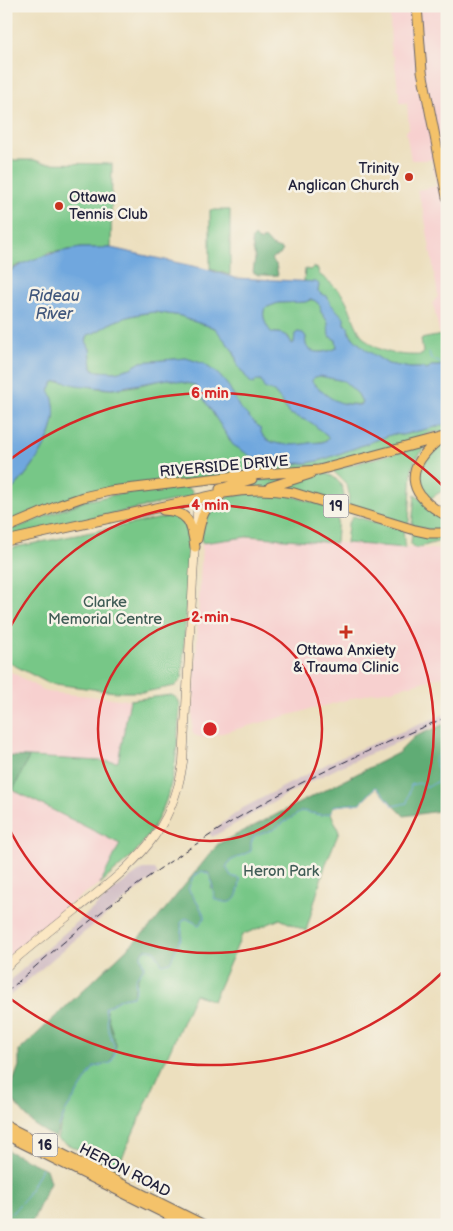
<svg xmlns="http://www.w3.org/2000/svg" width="453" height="1231" font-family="'Balsamiq Sans',sans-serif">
<rect width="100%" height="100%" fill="#f7f3e8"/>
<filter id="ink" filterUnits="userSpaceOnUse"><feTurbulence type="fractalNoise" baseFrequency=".02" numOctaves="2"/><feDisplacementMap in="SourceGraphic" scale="10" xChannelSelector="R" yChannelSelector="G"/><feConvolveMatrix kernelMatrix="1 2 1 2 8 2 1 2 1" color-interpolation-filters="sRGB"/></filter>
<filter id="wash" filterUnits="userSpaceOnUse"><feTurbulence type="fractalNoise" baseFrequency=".0096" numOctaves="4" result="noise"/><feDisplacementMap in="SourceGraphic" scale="20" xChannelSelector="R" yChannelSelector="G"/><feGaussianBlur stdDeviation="1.12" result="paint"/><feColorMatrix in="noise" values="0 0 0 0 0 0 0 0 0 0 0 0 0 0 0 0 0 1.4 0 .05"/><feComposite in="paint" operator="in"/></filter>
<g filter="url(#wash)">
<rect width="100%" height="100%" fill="#ecdfbe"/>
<path fill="#f7d0cf" d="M400 6H443L440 17 447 52V334L440 336 433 303 438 296 424 213 417 190 437 186 432 160H411L406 132 409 128 407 103H399V90L398 89 394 56 391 55 390 10H400Z
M252 537 447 550V675L392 690 372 693 204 738 194 735 192 731 202 543 221 539Z
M6 669 47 692 130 700 118 762 6 756Z
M6 787 120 844 100 884 82 895 45 925 6 959Z"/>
<path fill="#d2bec5" d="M447 713V721L344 765 304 785 212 837 209 833 243 808 340 757Z
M143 869H155L158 874 76 939 6 999V985L16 975 119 886Z"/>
<path fill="#77c787" stroke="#4c7461" d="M6 160H35L43 163 112 164 111 248H81L48 253 38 259 16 266 6 274Z
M210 210H230V275L210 269Z
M313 267 318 269 319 274C327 280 336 287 342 294 350 305 352 318 358 329 370 353 399 356 422 355L423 353 421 339 447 334V363L440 366H431L429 369 426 370 423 368H410L388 364 365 349 354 339 344 323V320C339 313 329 305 327 296L321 294 318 291 319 286 311 282 304 281 305 269 310 270Z
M310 300H314L320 305 321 312 328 322 329 336 336 340 337 348C325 354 302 356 306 337L303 333 298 332 295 334 294 343 292 344 288 336 279 333H272C266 327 261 316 265 308L278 303 305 302Z
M155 312 181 316 189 320 215 328 234 352 238 366 246 377 250 382 254 384 255 381H261L265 388 274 392 284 404 288 413 312 423 329 438C323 443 317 442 310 443 296 446 262 448 260 428L239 407 229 387 219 375 204 364 186 358 141 362 131 368 115 372 95 371 92 367 90 349 86 341 88 335C97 333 102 328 109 324 123 317 139 314 155 312Z
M320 376 344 381 358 394 362 402C358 406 356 404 351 404 334 405 324 393 312 382L311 381 315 377Z
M168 379 195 385 233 445 264 462 278 464 307 463 322 460 393 434 402 435 447 424V431L430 433 414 440V441L332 464 110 491 6 528V496C30 473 69 425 49 390L53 382C73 379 93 390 113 389 131 388 150 382 168 379Z
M447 440V488L429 499 418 486 417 471 439 443Z
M428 444 415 460 412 469 409 522 407 524 348 505C351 483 345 483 332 470Z
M322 473C338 475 347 489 343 504L301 492 231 489C263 477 289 476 322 473Z
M186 487 192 491 194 496 8 537V531L85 501 118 494Z
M252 493 288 495 336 509 335 511 338 515 336 543 248 536 246 537 202 543 201 538 205 515 220 501 227 499V496Z
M415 495 447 518V531L430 530 412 525Z
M172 516C185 521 188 527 190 540L182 679 175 686 145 692H115L48 683 6 661V549Z
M353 516 403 530 405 548 346 543 348 525Z
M412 533 447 536V539L417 548H414L411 544Z
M171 695C178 698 179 700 180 707 176 758 176 798 144 841 133 858 115 870 100 884L120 844 13 790 29 757 118 762 130 700Z
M302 811 321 815 331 813 339 832 325 866 306 931 280 919 242 935 213 1001 195 994 117 1169 57 1139 65 1112 94 1067 111 1063 116 1045 105 1008 122 998 133 996 139 974 144 968 141 955 146 949 154 950 182 936 181 923 200 907 188 889 193 877 202 871 209 874 213 881 211 889 231 876 226 867C233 855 248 849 254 836L272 830Z"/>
<path fill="#61ac74" stroke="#426758" d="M255 236 260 241 265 238 272 246 283 250 280 255 273 257 271 260 276 264 278 275C271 277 265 274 258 275L253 272 255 258 251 240Z
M447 723V810L404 816 376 787 361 803 334 806 331 813 321 815 302 811 272 830 254 836 251 843V851L230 861 226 867 231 876 240 879C238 897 236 908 215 899 212 890 214 882 209 873L202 871 193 877 188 889 200 907 205 917 199 925 186 918 181 923 182 936 170 962 162 964 154 950 145 949 141 955 144 968 139 974 133 996 122 998 105 1008 116 1045 111 1063 94 1067 65 1112 55 1138 34 1125 8 1095 19 1066V1051L153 924 218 844 398 753 414 737Z
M6 756 29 757 13 790 6 787Z
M6 1150 46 1169 50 1182 31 1225H6Z"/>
<path fill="#6fa7de" stroke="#48648c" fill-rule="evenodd" d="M81 248H111L206 269 235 278 316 282 319 284 318 291 321 294 327 296 330 303 344 318V323L348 327 349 333 354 339 365 349 388 364 410 368H423L426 370 429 369 431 366H440L447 363V424L402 435 393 434 322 460 307 463 278 464 264 462 257 460 233 445 195 385 168 379 112 389 76 385 61 381 54 382 49 390C69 425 30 472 6 496V274C28 258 55 252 81 248ZM310 300H314L320 305 321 312 328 322 329 336 336 340 337 348C325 354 302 356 306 337L303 333 298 332 295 334 294 343 292 344C288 334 282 333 272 333 266 327 261 315 265 308L278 303 305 302ZM155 312 181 316 189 320 215 328 234 352 238 366 250 382 254 384 255 381H261L264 388 274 392 284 404 288 413 312 423 329 438C323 444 317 442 310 443 296 446 262 448 260 428L239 407 229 387 219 375 204 364 186 358 141 362 131 368 115 372 95 371 92 367 90 349 86 341 88 335C96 333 102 328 109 324 123 317 140 313 155 312ZM320 376 344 381 358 394 362 402 360 405C336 405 329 398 312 382V380L315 377Z"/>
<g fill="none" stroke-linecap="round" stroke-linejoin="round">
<path stroke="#6fa7de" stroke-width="1" d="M429 352 431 359 439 362 441 365
M59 1127 65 1112 94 1067 111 1063C119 1046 112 1044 108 1028 107 1021 106 1014 105 1008L122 998 133 996 136 989 135 979 144 968 141 955 146 949 154 950 162 964 170 962 182 936 181 923 186 918 199 925 205 917 200 907 188 889 193 877 202 871 209 874C213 882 212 890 215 899 236 908 238 897 240 879L231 876 226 867 230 861 251 851V843L254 836 272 830 302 811 321 815 331 813 334 806 361 803 376 787 381 791 393 806 407 803 411 785 419 783 428 787 438 781V770L434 760 441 752 447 750
M6 1212 12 1213 26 1197 42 1167"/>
</g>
</g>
<g filter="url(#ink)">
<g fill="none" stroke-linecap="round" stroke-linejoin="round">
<defs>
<path id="secondary" d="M196 529 198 499
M6 967C29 947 53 928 77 909 130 867 173 835 183 762L195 543"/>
<path id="primary" d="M417 6 422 71 447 197
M440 439C404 468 405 494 447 516
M270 487 310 474
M220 489 252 479
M163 510C189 511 192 524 195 547
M6 528 60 505 83 497 110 491 236 476 319 470 447 436
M197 539C201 519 202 508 221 495
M6 541 224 493C248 489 270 489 294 493L415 530 429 533H447
M6 1126 204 1225
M6 1135 188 1225"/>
</defs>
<use href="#secondary" stroke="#696469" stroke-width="9"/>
<use href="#primary" stroke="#696469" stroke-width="11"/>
<use href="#secondary" stroke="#fbe7c3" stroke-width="8"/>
<use href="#primary" stroke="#f4c26a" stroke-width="9"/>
<path stroke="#22223b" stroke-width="1" stroke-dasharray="8 4" stroke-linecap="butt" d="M6 993C75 929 155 868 236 819 303 779 375 747 447 717"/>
</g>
</g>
<g fill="none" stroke="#d62828" stroke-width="2.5">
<circle cx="210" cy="729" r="112"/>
<path d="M7 634A224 224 0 1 1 7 824"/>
<path d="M446 969A336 336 0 0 1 8 997M8 461A336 336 0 0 1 446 489"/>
</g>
<g fill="#c8321e" stroke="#f7f3e8" stroke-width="2">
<circle cx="409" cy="177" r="5"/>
<circle cx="59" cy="206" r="5"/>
<path d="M343.5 624.5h5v5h5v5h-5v5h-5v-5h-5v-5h5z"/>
</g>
<g text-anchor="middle" stroke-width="5" stroke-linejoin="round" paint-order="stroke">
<g fill="#f7f3e8" stroke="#62616f" stroke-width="1">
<rect x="323.5" y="494.5" width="25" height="23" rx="4"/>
<rect x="32.5" y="1133.5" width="25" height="23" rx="4"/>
</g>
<g font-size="14" font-weight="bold" fill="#22223b">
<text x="336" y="511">19</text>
<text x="45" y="1150">16</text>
</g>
<g font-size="15" fill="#22223b" stroke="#f7f3e8" text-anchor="end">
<text x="399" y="173">Trinity<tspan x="399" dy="17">Anglican Church</tspan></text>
<text x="69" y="202" text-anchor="start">Ottawa<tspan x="69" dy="17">Tennis Club</tspan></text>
<text x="346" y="655" text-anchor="middle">Ottawa Anxiety<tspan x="346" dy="17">&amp; Trauma Clinic</tspan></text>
</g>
<g font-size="15" fill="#22223b" stroke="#f7f3e8">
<text transform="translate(224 466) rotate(-5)" y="5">RIVERSIDE DRIVE</text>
<text transform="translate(125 1170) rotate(27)" y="5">HERON ROAD</text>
</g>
<g font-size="15" fill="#405c56" stroke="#f7f3e8">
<text x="105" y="607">Clarke<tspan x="105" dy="17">Memorial Centre</tspan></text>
<text x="281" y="876">Heron Park</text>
</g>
<g font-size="16" font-style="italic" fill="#41577c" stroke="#f7f3e8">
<text x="54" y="301">Rideau<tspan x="54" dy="18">River</tspan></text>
</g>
</g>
<circle cx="210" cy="729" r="8" fill="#d62828" stroke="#f7f3e8" stroke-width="2.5"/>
<g font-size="15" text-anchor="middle" font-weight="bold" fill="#d62828" stroke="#f7f3e8" stroke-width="5" stroke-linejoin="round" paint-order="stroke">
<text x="210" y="398">6 min</text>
<text x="210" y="510">4 min</text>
<text x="210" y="622">2 min</text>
</g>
<rect width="453" height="1231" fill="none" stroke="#f7f3e8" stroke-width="25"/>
</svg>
